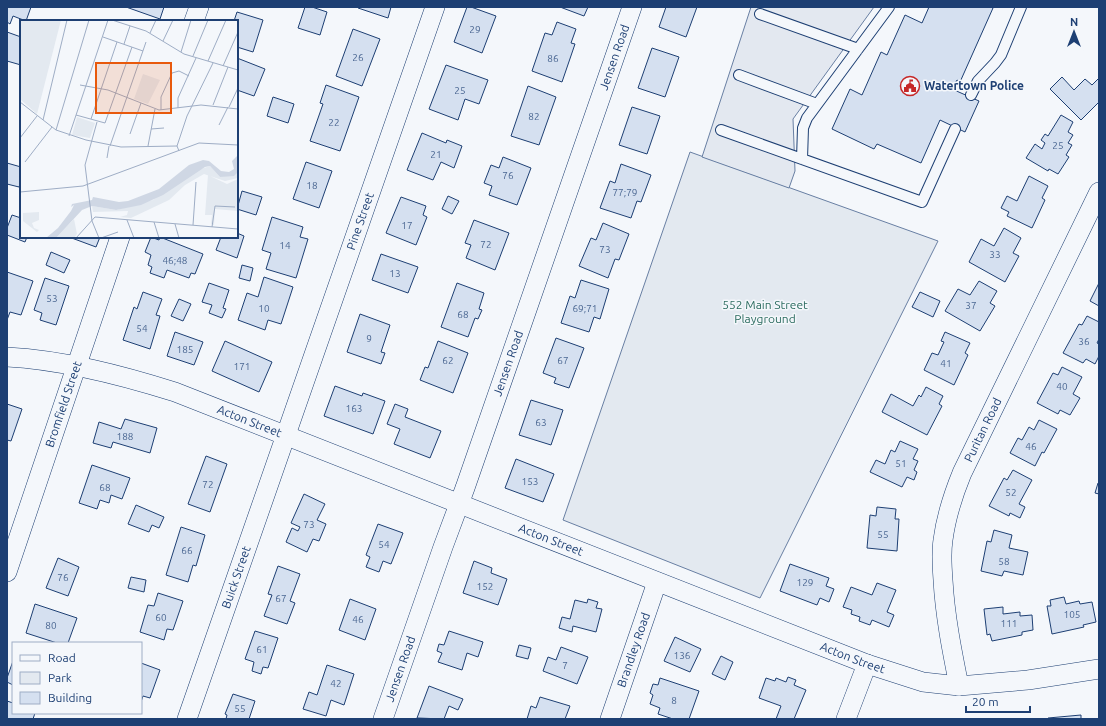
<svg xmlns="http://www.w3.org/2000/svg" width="1106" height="726" font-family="Ubuntu,sans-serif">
<rect width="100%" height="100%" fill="#f4f7fb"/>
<path fill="#e3e9f0" stroke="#687fa3" d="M690 152 938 241 760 598 563 520Z"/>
<path fill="#e3e8f0" stroke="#687fa3" d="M751 7H874L793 119 795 171 789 188 702 157Z"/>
<path fill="#d5e0f0" stroke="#1d3f73" d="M7 7H31L26 21 13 16 10 24 7 22Z
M126 7H164L160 19Z
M305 7H312L327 12 320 35 298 28Z
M359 7H391L388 18 358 8Z
M467 7H471L496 16 482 53 454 42Z
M560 7H588L584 16Z
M666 7H697L686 37 659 27Z
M929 7H990L993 8 960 82 957 80 952 89 979 101 965 132 940 120 921 163 877 144 874 149 832 129 850 89 862 95 881 52 887 55 905 15 922 23Z
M237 12 263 20 253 52 237 47V21H234Z
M557 22 576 29 571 43 575 44 562 82 532 71 545 33 552 35Z
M353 29 380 39 362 86 336 76Z
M7 32 21 37V65L7 61Z
M652 48 679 57 665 97 638 88Z
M237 58 265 69 254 96 237 90Z
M446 65 488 80 479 104 465 99 458 120 429 109Z
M1062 77 1074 90 1085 79 1092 85 1099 78V102L1081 120 1050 89Z
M326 85 359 97 340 151 310 141 323 104 320 103Z
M528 86 556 97 539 145 511 136Z
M273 97 294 104 288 123 267 116Z
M632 107 660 116 647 154 619 145Z
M1061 115 1073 122 1068 132 1073 135 1068 143 1072 145 1066 155 1069 157 1058 174 1049 169 1048 171 1026 158 1035 144 1042 149 1045 143 1041 140 1045 134 1048 136Z
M422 133 446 143 447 140 462 146 454 168 441 162 433 180 407 170Z
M503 157 531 168 517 205 489 195 492 186 484 183 491 165 499 168Z
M306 162 332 171 319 208 293 199Z
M7 163 21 167V181L19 187 7 184Z
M621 164 651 175 641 202 637 201 631 218 600 208 610 181 615 183Z
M1029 176 1048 186 1042 198 1045 200 1032 228 1007 216 1009 212 1001 208 1007 196 1017 201Z
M242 191 262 197 256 215 237 209Z
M448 196 459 201 452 214 442 209Z
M401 197 426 206 423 215 427 217 416 245 386 233Z
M12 215 21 218V237H27L25 242 7 235V228Z
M272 217 303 227 300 237 308 239 296 278 266 269 271 253 262 250Z
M474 220 509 233 495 270 466 258 471 245 465 243Z
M603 223 629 234 619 260 615 259 608 278 579 266 591 238 596 240Z
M1004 228 1021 238 1013 253 1019 256 1005 282 969 262 981 239 994 246Z
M237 233 244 236 237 258 216 250 221 237H237Z
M69 237H100L96 247Z
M151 237 159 240 160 237 203 254 195 274 191 273 189 278 167 270 164 278 150 273 152 267 148 265 151 255 145 252Z
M51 252 70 260 64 273 46 265Z
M381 254 418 267 408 293 372 280Z
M242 265 253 268 250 281 239 278Z
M7 272 33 281 21 315 10 312 7 320Z
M264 277 293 287 281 324 268 320 265 330 238 320 247 293 258 297Z
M45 278 69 286 56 325 40 320 42 313 34 310Z
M581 280 609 289 600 319 594 317 589 332 561 323 570 296 575 298Z
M979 281 997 291 990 303 995 306 980 331 945 311 958 289 970 295Z
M209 283 229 290 223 308 226 309 222 318 209 313 212 305 202 302Z
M457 283 484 293 479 309 482 310 478 319 475 318 468 337 441 327Z
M1099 283V306L1090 301Z
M143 292 162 299 156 315 160 316 150 349 123 340 134 307 137 309Z
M920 292 940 301 933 317 912 307Z
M179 299 191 304 183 321 171 316Z
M360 314 390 325 381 352 385 353 381 364 347 352Z
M1087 316 1099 322V339L1097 343 1099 344V356L1095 364 1086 359 1083 363 1063 353 1079 324 1082 325Z
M175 332 203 342 194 365 167 356Z
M945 332 970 343 965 353 968 355 954 385 924 370 932 353 938 355 944 342 941 341Z
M556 338 584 348 569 388 554 383 556 378 543 373Z
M225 341 272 362 259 392 212 371Z
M438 341 468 353 453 393 420 380 425 367 428 368Z
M1062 367 1082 377 1073 394 1080 398 1070 415 1060 410 1058 414 1037 403 1053 373 1058 375Z
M335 386 362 396 363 393 385 401 373 434 324 416Z
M926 387 943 396 939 404 942 406 927 435 882 412 891 394 913 406 919 395 921 397Z
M531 400 563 410 551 445 519 435Z
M7 404 22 409 11 441 7 440Z
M395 404 408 409 405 417 441 431 430 458 394 444 400 429 387 424Z
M125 419 157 428 150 453 113 442 111 448 93 443 99 422 121 429Z
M1039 420 1057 429 1044 453 1042 452 1035 466 1010 453 1018 438 1022 440 1029 427 1034 430Z
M900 441 918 449 913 459 918 461 914 470 917 472 914 480 907 477 902 487 870 472 876 460 885 464 891 450 895 452Z
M206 456 227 464 210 512 188 504Z
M516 459 554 474 543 502 505 488Z
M92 465 130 478 122 499 111 495 109 503 100 500 97 509 79 503Z
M1013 470 1032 480 1019 504 1025 507 1020 518 1010 513 1009 516 989 506 1004 478 1007 480Z
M1098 483H1099V494L1095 493Z
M304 494 325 504 317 520 326 524 319 541 313 539 307 552 286 542 292 528 298 531 300 527 291 523Z
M136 505 164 517 159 528 152 525 149 532 128 524Z
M877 507 896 509 895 519H899L897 551 867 548 870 515 876 516Z
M378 524 403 533 391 564 383 561 379 572 366 567 370 557 366 555Z
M181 527 205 535 196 566 193 565 188 582 166 575Z
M994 530 1012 535 1009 548 1028 552 1023 575 1004 571 1002 576 981 571 987 541 991 542Z
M58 558 79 567 68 596 46 588Z
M474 561 492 568 491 573 507 579 498 605 463 593Z
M790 564 829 578 826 586 834 589 829 602 820 598 817 605 780 591Z
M278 566 300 574 290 601 295 603 287 624 264 616 272 595 268 594Z
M131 577 146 580 144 592 128 588Z
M877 583 896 590 887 612 894 615 889 627 872 620 870 625 859 621 860 617 851 614 852 610 843 607 851 587 872 595Z
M158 593 183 601 173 630 167 629 164 640 140 632 148 605 154 606Z
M1064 597 1066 604 1079 601 1080 604 1092 602 1096 622 1083 625 1084 627 1052 634 1047 606H1051L1050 600Z
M350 599 376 609 365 640 339 630Z
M588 599 598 602 596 608 602 609 596 632 573 626 572 632 559 628 562 617 570 619 575 600 587 603Z
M35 604 77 618 68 643H57L26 633Z
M1003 607V614L1020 612V616L1032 615 1033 630 1022 632V635L992 641 990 634 987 635 984 609Z
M255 631 278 638 268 668 263 667 261 674 252 671 254 662 245 659Z
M449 631 483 642 478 657 467 653 462 670 438 662 442 653 437 651 439 644 444 645Z
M675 637 701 649 690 672 664 661Z
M519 645 531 648 528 659 516 656Z
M561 647 588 657 577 684 543 671 548 657 556 660Z
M721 656 733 662 725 680 712 674Z
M13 661V685L7 682V678Z
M141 663 160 670 150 698 143 696 141 702Z
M327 665 354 674 344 705 331 700 326 716 303 709 309 692 317 695Z
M788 677 796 680 794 685 806 690 794 719H776L781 706 759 698 766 678 775 681 776 678 786 682Z
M660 678 699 691 689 719H673L658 714 660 708 650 704 653 695 650 693 653 684 658 685Z
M429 686 463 699 458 710 449 706 444 719 417 718Z
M233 694 255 701 249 719H226L227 715 225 714Z
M540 697 570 706 565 719H527L531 706 536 708Z
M7 701 13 703V713H35L33 719H7Z
M1081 715V719H1048V718Z"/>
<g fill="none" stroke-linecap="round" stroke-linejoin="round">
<defs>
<path id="lane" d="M760 14 858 49
M739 75 817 104
M971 95 978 81 995 63 1001 55 1021 7
M721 130 922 202 955 129
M802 159 803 128 807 118 889 7"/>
<g id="street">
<path d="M194 21 199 7"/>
<path id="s1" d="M7 357C64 360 121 375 175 392L867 664 923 682 959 686 1028 680 1099 669"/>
<path id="s2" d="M7 572 120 237"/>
<path id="s3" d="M959 686C952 651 945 616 943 580 942 567 941 553 943 540 946 517 953 495 962 473L1099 192"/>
<path id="s4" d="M187 719 435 7"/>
<path id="s5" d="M383 719 443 547 465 488 632 7"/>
<path id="s6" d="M610 719 657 582"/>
<path d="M846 719 867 664"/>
</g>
</defs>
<use href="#lane" stroke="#1d3f73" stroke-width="12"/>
<use href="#street" stroke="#1d3f73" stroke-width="20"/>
<use href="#lane" stroke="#f4f7fb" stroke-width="10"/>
<use href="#street" stroke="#f4f7fb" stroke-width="19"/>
</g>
<defs>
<symbol id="civic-ring" viewBox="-11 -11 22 22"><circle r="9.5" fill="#f4f7fb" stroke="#c62828" stroke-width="1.5"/><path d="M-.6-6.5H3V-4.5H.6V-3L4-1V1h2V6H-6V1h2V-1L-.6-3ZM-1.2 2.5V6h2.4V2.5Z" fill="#c62828"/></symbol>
</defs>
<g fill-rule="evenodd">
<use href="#civic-ring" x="899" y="75" width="22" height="22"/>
</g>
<g text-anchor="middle" stroke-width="3" stroke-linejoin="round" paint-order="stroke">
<g font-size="10" fill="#4b6792">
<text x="475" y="33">29</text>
<text x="358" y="61">26</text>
<text x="553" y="62">86</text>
<text x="460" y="94">25</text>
<text x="534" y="120">82</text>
<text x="334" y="126">22</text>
<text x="1058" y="149">25</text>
<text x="436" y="158">21</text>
<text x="508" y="179">76</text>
<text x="312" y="189">18</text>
<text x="625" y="196">77;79</text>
<text x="407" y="229">17</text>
<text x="486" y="248">72</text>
<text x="285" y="249">14</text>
<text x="605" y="253">73</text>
<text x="995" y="258">33</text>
<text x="175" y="264">46;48</text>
<text x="395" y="277">13</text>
<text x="52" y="302">53</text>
<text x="971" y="309">37</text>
<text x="264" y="312">10</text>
<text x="585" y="312">69;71</text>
<text x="463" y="318">68</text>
<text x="142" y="332">54</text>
<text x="369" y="342">9</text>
<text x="1084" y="345">36</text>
<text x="185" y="353">185</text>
<text x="448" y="364">62</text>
<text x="563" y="364">67</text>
<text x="946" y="367">41</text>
<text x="242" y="370">171</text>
<text x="1062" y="390">40</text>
<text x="354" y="412">163</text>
<text x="541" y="426">63</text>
<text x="125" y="440">188</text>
<text x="1031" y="450">46</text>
<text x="901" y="467">51</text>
<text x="530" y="485">153</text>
<text x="208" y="488">72</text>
<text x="105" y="491">68</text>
<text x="1011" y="496">52</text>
<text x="309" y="528">73</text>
<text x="883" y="538">55</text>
<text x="384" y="548">54</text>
<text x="187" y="554">66</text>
<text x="1004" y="565">58</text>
<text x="63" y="581">76</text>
<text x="805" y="586">129</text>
<text x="485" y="590">152</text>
<text x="281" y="602">67</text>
<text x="1072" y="618">105</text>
<text x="161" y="621">60</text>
<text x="358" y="623">46</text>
<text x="1009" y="627">111</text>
<text x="51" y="629">80</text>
<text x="262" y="653">61</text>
<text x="682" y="659">136</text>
<text x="565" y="669">7</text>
<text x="336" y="687">42</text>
<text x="674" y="704">8</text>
<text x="240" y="712">55</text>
</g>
<g font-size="12" fill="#1d3f73" stroke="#f4f7fb">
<text dy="4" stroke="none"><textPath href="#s5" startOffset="701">Jensen Road</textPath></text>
<text dy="4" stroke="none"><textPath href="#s4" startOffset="527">Pine Street</textPath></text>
<text dy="4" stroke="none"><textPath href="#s5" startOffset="377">Jensen Road</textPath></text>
<text dy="4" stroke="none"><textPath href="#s2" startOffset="177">Bromfield Street</textPath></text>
<text dy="4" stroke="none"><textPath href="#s1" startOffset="252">Acton Street</textPath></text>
<text dy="4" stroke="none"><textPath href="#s3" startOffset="265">Puritan Road</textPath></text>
<text dy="4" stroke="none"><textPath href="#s1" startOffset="576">Acton Street</textPath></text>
<text dy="4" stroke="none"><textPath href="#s4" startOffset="150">Buick Street</textPath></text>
<text dy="4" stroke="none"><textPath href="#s6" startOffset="73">Brandley Road</textPath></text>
<text dy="4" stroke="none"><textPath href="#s1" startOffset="900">Acton Street</textPath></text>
<text dy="4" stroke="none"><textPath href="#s5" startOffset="53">Jensen Road</textPath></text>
</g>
<g font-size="12" font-weight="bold" fill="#1d3f73" stroke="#f4f7fb" text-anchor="start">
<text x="924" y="90">Watertown Police</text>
</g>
<g font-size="12" fill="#2c6c60" stroke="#f4f7fb">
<text x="765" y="309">552 Main Street<tspan x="765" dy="14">Playground</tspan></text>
</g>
</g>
<g transform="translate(20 20)">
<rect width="218" height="218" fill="#f4f7fb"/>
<path d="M0 0H41L17 94 0 79ZM123 54 140 60 128 84 114 79ZM57 97 75 103 70 118 52 115ZM190 146 200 157 218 152V158L205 161 184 154 165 165 149 180 111 198 100 197 107 195 108 191 73 192 72 186 96 190 133 180 175 151ZM188 155 207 164 218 159V191L195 189 194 205 191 204 192 195H185ZM19 192V200L12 203 14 208 19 210 17 212 3 201V193ZM54 199 57 214 54 218H36Z" fill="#e3e9f0"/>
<path d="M218 135V152L214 156 200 157 190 146 185 147 143 175 121 185 96 190 72 186 62 190 36 218H26L38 208 51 191 54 185 51 187 52 184 72 180 73 177 99 182 108 181 139 169 169 145 183 140 189 141 201 151 209 152 214 149 212 141Z" fill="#cfd7e4"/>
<path fill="none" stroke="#9eadc5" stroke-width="1" d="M92 0 126 11 164 34 218 50M130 13 136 0M83 17 123 31M143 21 153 0M104 24 110 6M161 32 171 0M173 36 188 0M188 41 206 0M203 46 218 12M60 65 88 70 139 90 181 85 218 89M0 82 36 110 66 120 101 127 157 126M193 85 208 47M209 87 218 68M158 88V78L176 38M141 90V77L152 53 159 51 169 56M56 95 85 103 112 27M71 99 97 22M23 100 47 0M77 102 65 145 72 201 79 218M199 105 208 87M131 109 144 108M36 110 69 0M110 114 121 83M49 116 88 0M0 118 17 96M90 126 126 22M128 126 135 89M159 131 157 126 167 96 193 43M87 138 89 126M5 142 32 107M0 172 63 166 179 123 218 125M107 200 114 218M134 202 139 218M155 204 159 218M173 205 176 162M192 207 195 186 215 187M56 218 75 197 218 209M81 218 98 212"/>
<path fill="#e8590c" fill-opacity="0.15" stroke="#e8590c" stroke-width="2" d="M76 43H151V93H76Z"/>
<rect width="218" height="218" fill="none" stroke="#1d3f73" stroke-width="2"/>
</g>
<rect width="1106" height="726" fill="none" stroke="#1d3f73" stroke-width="16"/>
<rect x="12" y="642" width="130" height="72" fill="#f4f7fb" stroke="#9eadc5"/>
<rect x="20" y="655" width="20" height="6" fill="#f4f7fb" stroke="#9eadc5"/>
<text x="48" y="662" font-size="12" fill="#1d3f73">Road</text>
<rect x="20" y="672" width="20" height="12" fill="#e3e9f0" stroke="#9eadc5"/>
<text x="48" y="682" font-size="12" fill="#1d3f73">Park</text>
<rect x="20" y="692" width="20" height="12" fill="#d5e0f0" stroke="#9eadc5"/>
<text x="48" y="702" font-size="12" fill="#1d3f73">Building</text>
<g transform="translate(1074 32)" stroke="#f4f7fb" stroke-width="3" paint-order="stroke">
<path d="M0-3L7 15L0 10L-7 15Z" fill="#1d3f73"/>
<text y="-6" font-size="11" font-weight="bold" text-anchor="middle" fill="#1d3f73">N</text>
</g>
<path d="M966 706v6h64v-6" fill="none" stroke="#1d3f73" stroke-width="2"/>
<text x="972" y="706" font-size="12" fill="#1d3f73" stroke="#f4f7fb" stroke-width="3" paint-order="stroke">20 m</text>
</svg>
